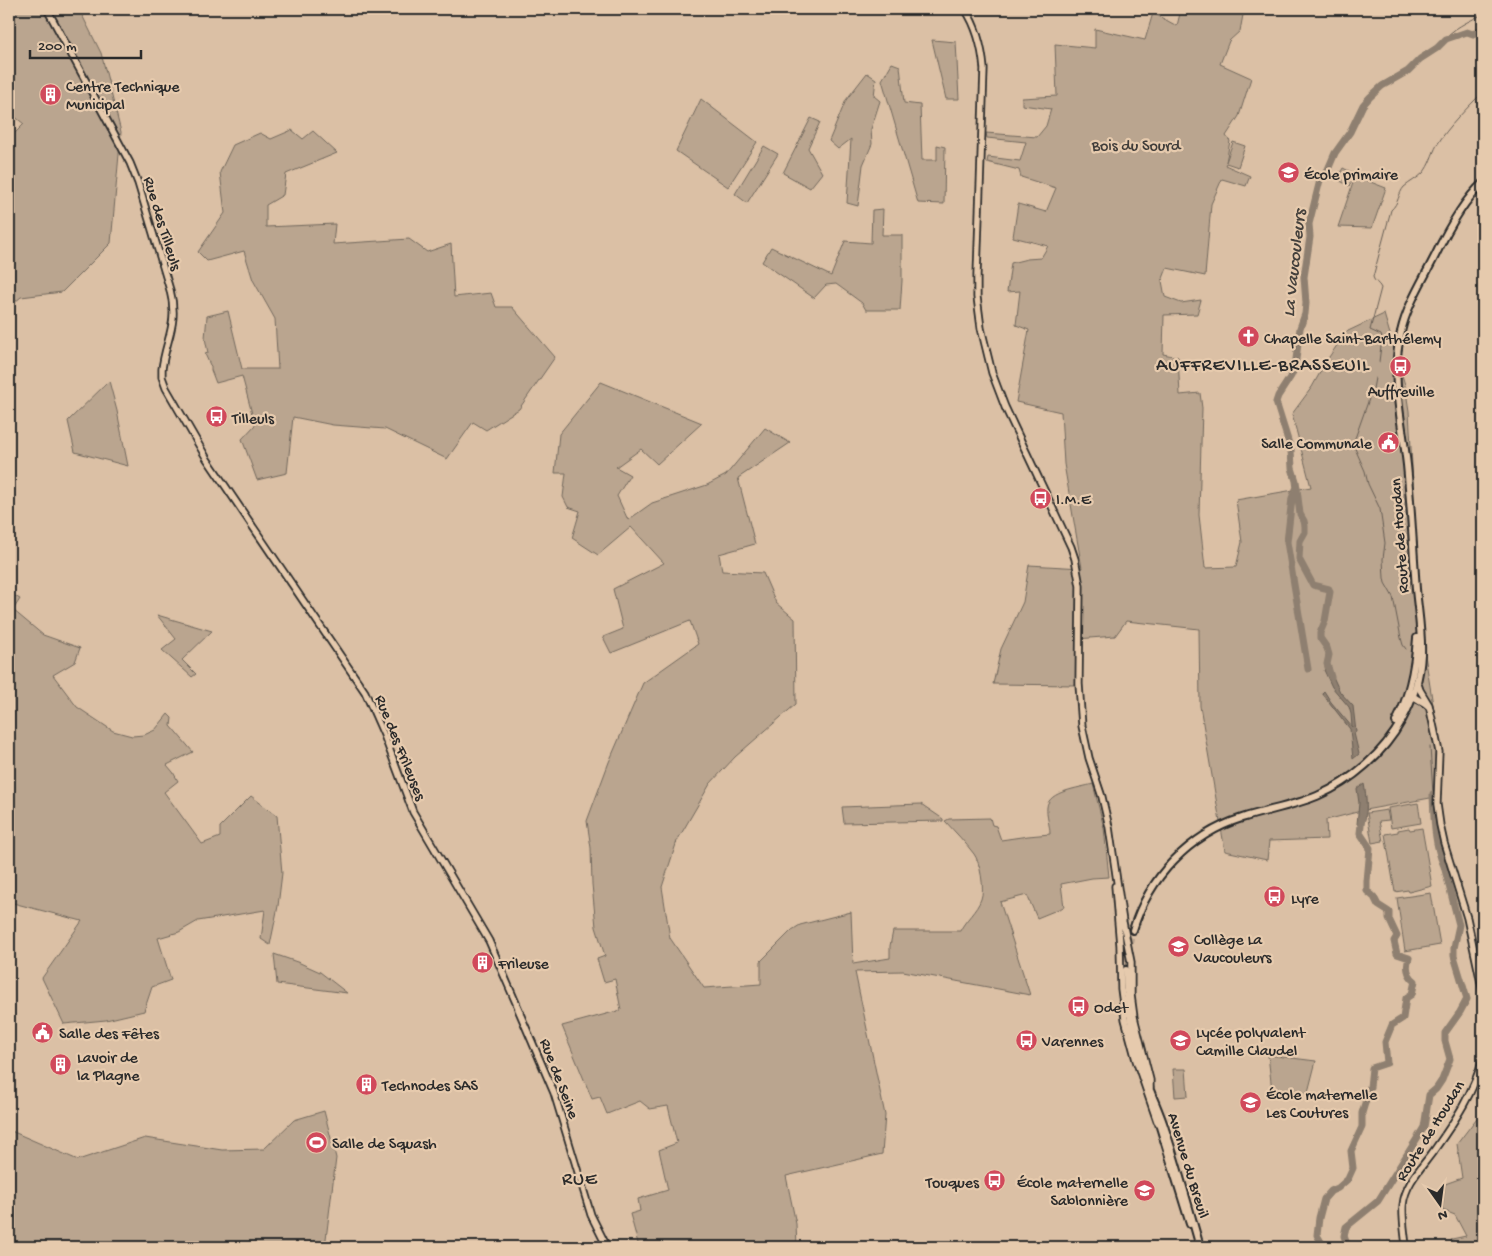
<svg xmlns="http://www.w3.org/2000/svg" width="1492" height="1256" font-family="'Gochi Hand',sans-serif">
<rect width="100%" height="100%" fill="#dbc0a5"/>
<filter id="ink" filterUnits="userSpaceOnUse"><feTurbulence type="fractalNoise" baseFrequency=".02" numOctaves="2"/><feDisplacementMap in="SourceGraphic" scale="10" xChannelSelector="R" yChannelSelector="G"/><feConvolveMatrix kernelMatrix="1 2 1 2 8 2 1 2 1" color-interpolation-filters="sRGB"/></filter>
<g filter="url(#ink)">
<path fill="#baa58f" stroke="#72685d" d="M9 9H79L101 53 121 132 111 243 62 292 21 297 9 307V139L24 124 9 112V83L14 76 9 69Z
M1181 9H1248L1243 15 1240 31 1229 41 1220 64 1251 78 1239 116 1226 136 1230 141 1226 162 1233 142 1245 146 1238 167 1226 163 1225 165 1250 176 1246 186 1222 179 1211 204 1205 276 1167 268 1162 281 1165 297 1181 303 1201 300 1197 314 1164 315 1163 354 1178 357 1180 395 1200 393 1202 408 1199 515 1205 568 1236 567 1242 542 1236 500 1311 487 1292 414 1312 387 1327 360 1346 332 1384 314 1405 385 1409 411 1417 557 1425 655 1442 761 1441 796 1365 810 1326 820 1327 839 1269 841 1267 860 1225 851 1200 706 1199 629 1126 621 1115 636 1077 639 1076 685 993 684 1001 649 1023 602 1029 565 1082 568 1064 464 1061 412 1016 402 1029 330 1016 325 1020 291 1007 292 1011 263 1027 259 1041 258 1048 246 1013 237 1018 204 1046 212 1056 188 1021 177 1019 170 987 162 988 157 1020 161 1026 142 987 138 986 133 1037 137 1046 126 1051 109 1022 105V98L1057 96 1055 44 1095 48V29L1145 40 1153 13 1177 26Z
M932 40 956 42 959 99H946Z
M892 63 900 66 904 103 920 105 922 160H937V145L945 147 944 204 918 203 882 80Z
M867 73 876 79 874 96 880 101 871 129 872 144 863 165 858 206 847 203 851 139 838 149 829 141 846 100Z
M701 99 757 142 728 187 676 151Z
M811 118 820 122 808 148 822 173 810 188 783 173Z
M292 130 303 139 313 131 337 153 286 174 283 195 266 205V227L335 224 333 244 409 239 427 252 451 244 454 297 491 293 496 307H512L555 357 519 409 486 430 473 422 447 459 385 429 333 425 293 417 287 473 257 480 242 439 255 425 242 376 216 383 211 370V366L210 365 205 354 208 353 205 338 207 316 228 311 242 369H278L275 319 253 280 244 251 207 261 198 252 225 213 220 172 233 145 260 133 271 139Z
M764 146 778 154 747 203 735 194Z
M1343 168 1355 174V176L1386 188 1372 228 1338 227 1355 177 1349 186 1337 179Z
M883 209 882 235H902V281L900 310H866L862 303 836 284 826 285 814 298 762 262 771 247 831 276 845 241 871 243 872 210Z
M109 381 117 411 128 466 75 452 68 421Z
M601 382 702 423 657 464 641 449 616 467 630 475 617 496 628 520 652 503 707 485 726 475 765 428 790 443 738 478 755 544 719 554 722 571 763 573 776 603 795 619 796 704 735 757 710 784 677 841 662 887 670 938 704 988 761 984V961L792 930 800 925 851 912 853 964 890 958V946L893 931H960C965 920 977 911 981 899 985 889 980 862 974 854 965 842 955 832 945 821L949 819 990 818 992 825 996 826 1001 840 1028 836 1050 834C1050 825 1046 816 1047 807 1048 791 1080 788 1093 784L1104 828 1109 877 1092 878 1061 884 1064 907 1037 918 1027 895 1000 902 1030 995 903 971 855 972 885 1115 882 1154 786 1176 796 1224 797 1247H639L630 1214 640 1211 638 1199 668 1190 659 1150 677 1143 668 1106 650 1109 640 1101 607 1114 600 1097 592 1099 562 1026 621 1010 615 979 604 982 597 959 605 956 596 927 592 884 591 848 587 821 609 762 643 683 698 644 690 621 611 653 603 637 623 629 613 589 664 563 631 527 598 555 572 538 580 511 568 507 563 497 566 473H555L559 434Z
M13 595 20 599 13 610 43 635 80 648 75 662 53 675 77 707 113 731 132 736 144 735 155 730 168 714 172 718 171 726 193 752 167 765 173 772 178 781 164 792 202 844 220 837V827L251 796 277 816 282 873 278 906 270 945 261 939 265 910 198 921 179 932 158 938 171 980 152 987 144 1011 106 1020 64 1024 42 978 82 921 9 902V596Z
M157 615 212 631 182 660 196 674 192 677 162 650 176 639Z
M1418 803 1421 823 1391 828 1388 808Z
M921 804 943 819V821L844 823 842 807Z
M1387 810 1389 820 1379 821 1383 841 1372 843 1367 813Z
M1409 828 1410 830 1422 828 1432 886 1409 892 1408 890 1395 892 1385 834 1398 832V830Z
M1431 893 1440 945 1405 951 1397 898Z
M274 954 300 963 320 972 347 993 277 984Z
M1268 1055 1316 1061 1308 1092 1291 1097 1272 1091Z
M1173 1069H1186L1188 1096 1175 1097Z
M1483 1110V1247H1449L1452 1239 1466 1236 1455 1215 1442 1210 1445 1184 1462 1178 1457 1144Z
M324 1111 336 1158 325 1247H9V1130L78 1160 145 1138 222 1150 264 1149 294 1120Z"/>
<path fill="#8e7f6f" stroke="#665d54" d="M1331 667 1330 670 1340 692 1353 706 1356 732 1354 733 1359 754 1353 759 1350 729 1322 693 1324 691 1331 702 1352 727 1351 714 1349 707 1332 687 1324 670Z
M1364 784C1366 794 1369 817 1362 826L1357 824 1359 803 1357 789Z"/>
<g fill="none" stroke-linecap="round" stroke-linejoin="round">
<path stroke="#665d54" stroke-width="1" d="M1442 42C1452 28 1468 22 1483 14
M1379 362 1382 338 1381 335 1370 330 1381 288C1379 283 1374 282 1373 277L1391 210C1399 203 1398 194 1404 187 1410 182 1418 178 1423 173 1430 165 1432 154 1437 145 1448 127 1468 107 1483 92
M1373 389 1375 378
M1369 399 1353 444 1365 471 1368 484 1380 509 1385 543 1383 559 1384 578 1385 583 1393 597 1401 638 1403 645 1406 649
M1430 747 1433 794"/>
<path stroke="#8e7f6f" stroke-width="7" d="M1297 487 1292 498 1287 542 1308 669
M1331 677 1327 664 1329 655 1327 648 1320 638V633L1325 621 1330 592 1329 589 1313 585 1299 559 1300 541 1305 532V526L1304 521 1300 514 1296 481 1292 468 1291 450 1276 402 1278 396 1291 376 1295 367 1300 328 1305 314 1306 303 1304 277 1310 237 1309 224 1320 180 1326 174 1335 153 1350 132 1363 105 1370 97 1382 86 1408 71 1420 59 1437 48 1446 39 1467 32 1473 34 1483 28
M1324 1247 1317 1235 1319 1218 1324 1199 1331 1191 1338 1188 1348 1179 1353 1168 1351 1151 1362 1127V1113L1370 1087 1372 1068 1387 1063 1385 1042 1392 1025 1403 1018 1406 998 1412 994 1415 981C1407 975 1406 966 1409 958L1397 954 1394 941 1397 936 1389 919V912L1378 905 1374 897 1367 891V881L1370 848 1360 833 1362 817
M1348 1247 1344 1236 1346 1227 1378 1201 1421 1132 1424 1127 1429 1095 1436 1089 1442 1080 1450 1059 1445 1041V1033L1460 1012 1467 999 1454 956V948L1459 925 1444 866C1434 844 1434 819 1433 794"/>
<path stroke="#b8a28d" stroke-width="6" stroke-dasharray="6 3" stroke-linecap="butt" d="M1126 970 1128 951 1133 930"/>
<defs>
<path id="secondary" d="M47 9 130 163 138 183 170 290C179 324 166 338 162 369V377L166 388 207 459 365 692 384 735 413 812 489 941 520 1012
M965 9C977 27 982 47 984 69L977 275V297L981 328 992 373 1005 407 1071 547 1075 559 1080 586 1079 684 1082 726 1089 758 1102 797 1109 827 1123 922 1131 962V995L1134 1017 1150 1080V1087
M1417 681 1420 690 1429 705 1439 752 1437 804 1440 825 1444 843 1467 918 1483 992
M1411 694C1416 700 1424 701 1429 707
M1115 886 1120 945 1121 989 1125 1019 1136 1060 1157 1121
M518 1009 554 1093 591 1215 607 1247
M1406 1247C1405 1234 1402 1219 1403 1205 1405 1183 1423 1166 1435 1149 1455 1121 1474 1092 1483 1058"/>
<path id="primary" d="M1396 722C1410 695 1415 668 1417 638
M1133 930C1149 877 1189 835 1242 818 1267 810 1293 806 1317 796 1352 781 1384 753 1402 720 1413 700 1420 677 1421 654 1422 633 1418 611 1416 589 1413 548 1411 506 1407 465 1402 421 1390 376 1401 332 1407 305 1423 280 1435 256 1447 231 1463 201 1483 183
M1126 970C1126 1011 1136 1051 1150 1090 1155 1103 1161 1116 1165 1129 1178 1168 1189 1208 1200 1247
M1157 1117 1190 1224"/>
</defs>
<use href="#secondary" stroke="#2b2b2b" stroke-width="9"/>
<use href="#primary" stroke="#2b2b2b" stroke-width="10"/>
<use href="#secondary" stroke="#e6caad" stroke-width="5.5"/>
<use href="#primary" stroke="#e6caad" stroke-width="6"/>
</g>
</g>
<defs>
<symbol id="building-disc" viewBox="-11 -11 22 22"><circle r="9.5" fill="#d1495b" stroke="#e6caad"/><path d="M-4-6H4V6H1V3H-1V6H-4ZM-2.5-4.3h1.7v1.8h-1.7ZM.8-4.3h1.7v1.8H.8ZM-2.5-1h1.7V.8h-1.7ZM.8-1h1.7V.8H.8Z" fill="#fff"/></symbol>
<symbol id="school-disc" viewBox="-11 -11 22 22"><circle r="9.5" fill="#d1495b" stroke="#e6caad"/><path d="M0-5L7-2L0 1L-7-2ZM-4 1L0 2.5L4 1V4Q0 6-4 4Z" fill="#fff"/></symbol>
<symbol id="church-disc" viewBox="-11 -11 22 22"><circle r="9.5" fill="#d1495b" stroke="#e6caad"/><path d="M-1.2-6h2.4v3.5h3.3v2.4h-3.3V6h-2.4V-.1h-3.3v-2.4h3.3Z" fill="#fff"/></symbol>
<symbol id="bus-disc" viewBox="-11 -11 22 22"><circle r="9.5" fill="#d1495b" stroke="#e6caad"/><path d="M-5-6H5V4H4V6H2V4H-2V6H-4V4H-5ZM-3.5-4V0h7V-4ZM-3.5 1.2v1.5H-2V1.2ZM2 1.2v1.5H3.5V1.2Z" fill="#fff"/></symbol>
<symbol id="civic-disc" viewBox="-11 -11 22 22"><circle r="9.5" fill="#d1495b" stroke="#e6caad"/><path d="M-.6-6.5H3V-4.5H.6V-3L4-1V1h2V6H-6V1h2V-1L-.6-3ZM-1.2 2.5V6h2.4V2.5Z" fill="#fff"/></symbol>
<symbol id="stadium-disc" viewBox="-11 -11 22 22"><circle r="9.5" fill="#d1495b" stroke="#e6caad"/><path d="M0-5a6.5 5 0 1 0 0 10a6.5 5 0 1 0 0-10ZM-3.5-1.8h7v3.6h-7Z" fill="#fff"/></symbol>
</defs>
<g fill-rule="evenodd">
<use href="#building-disc" x="38" y="82" width="25" height="25"/>
<use href="#school-disc" x="1276" y="160" width="25" height="25"/>
<use href="#church-disc" x="1236" y="324" width="25" height="25"/>
<use href="#bus-disc" x="1388" y="354" width="25" height="25"/>
<use href="#bus-disc" x="204" y="404" width="25" height="25"/>
<use href="#civic-disc" x="1376" y="430" width="25" height="25"/>
<use href="#bus-disc" x="1028" y="486" width="25" height="25"/>
<use href="#bus-disc" x="1262" y="884" width="25" height="25"/>
<use href="#school-disc" x="1166" y="934" width="25" height="25"/>
<use href="#building-disc" x="470" y="950" width="25" height="25"/>
<use href="#bus-disc" x="1066" y="994" width="25" height="25"/>
<use href="#civic-disc" x="30" y="1020" width="25" height="25"/>
<use href="#bus-disc" x="1014" y="1028" width="25" height="25"/>
<use href="#school-disc" x="1168" y="1028" width="25" height="25"/>
<use href="#building-disc" x="48" y="1052" width="25" height="25"/>
<use href="#building-disc" x="354" y="1072" width="25" height="25"/>
<use href="#school-disc" x="1238" y="1090" width="25" height="25"/>
<use href="#stadium-disc" x="304" y="1130" width="25" height="25"/>
<use href="#bus-disc" x="982" y="1168" width="25" height="25"/>
<use href="#school-disc" x="1132" y="1178" width="25" height="25"/>
</g>
<g text-anchor="middle" stroke-width="4.5" stroke-linejoin="round" paint-order="stroke">
<g font-size="16" fill="#2b2b2b" stroke="#e6caad" text-anchor="start">
<text x="66" y="91">Centre Technique<tspan x="66" dy="18">Municipal</tspan></text>
<text x="1304" y="179">École primaire</text>
<text x="1264" y="343">Chapelle Saint-Barthélemy</text>
<text x="1401" y="396" text-anchor="middle">Auffreville</text>
<text x="232" y="423">Tilleuls</text>
<text x="1372" y="448" text-anchor="end">Salle Communale</text>
<text x="1056" y="504">I.M.E</text>
<text x="1291" y="903">Lyre</text>
<text x="1194" y="944">Collège La<tspan x="1194" dy="18">Vaucouleurs</tspan></text>
<text x="498" y="968">Frileuse</text>
<text x="1094" y="1012">Odet</text>
<text x="1196" y="1037">Lycée polyvalent<tspan x="1196" dy="18">Camille Claudel</tspan></text>
<text x="59" y="1038">Salle des Fêtes</text>
<text x="1042" y="1046">Varennes</text>
<text x="77" y="1062">Lavoir de<tspan x="77" dy="18">la Plagne</tspan></text>
<text x="382" y="1090">Technodes SAS</text>
<text x="1266" y="1099">École maternelle<tspan x="1266" dy="18">Les Coutures</tspan></text>
<text x="332" y="1148">Salle de Squash</text>
<text x="979" y="1187" text-anchor="end">Touques</text>
<text x="1128" y="1187" text-anchor="end">École maternelle<tspan x="1128" dy="18">Sablonnière</tspan></text>
</g>
<g font-size="16" fill="#403d3a" stroke="#e6caad">
<text x="1136" y="150">Bois du Sourd</text>
</g>
<g font-size="16" fill="#2b2b2b" stroke="#e6caad">
<text transform="translate(164 223) rotate(73)" y="6">Rue des Tilleuls</text>
<text transform="translate(1398 536) rotate(-94)" y="6">Route de Houdan</text>
<text transform="translate(402 747) rotate(68)" y="6">Rue des Frileuses</text>
<text transform="translate(561 1078) rotate(69)" y="6">Rue de Seine</text>
<text transform="translate(1429 1130) rotate(-58)" y="6">Route de Houdan</text>
<text transform="translate(1190 1165) rotate(73)" y="6">Avenue du Breuil</text>
</g>
<g font-size="18" font-style="italic" fill="#44403c" stroke="#e6caad">
<text transform="translate(1293 263) rotate(-84)" y="6">La Vaucouleurs</text>
</g>
<g font-size="19" letter-spacing="1" fill="#2b2b2b" stroke="#e6caad">
<text x="1263" y="370">AUFFREVILLE-BRASSEUIL</text>
<text x="580" y="1184">RUE</text>
</g>
</g>
<rect width="1492" height="1256" fill="none" stroke="#e6caad" stroke-width="30"/>
<rect x="15" y="15" width="1462" height="1226" fill="none" stroke="#2b2b2b" stroke-width="2" filter="url(#ink)"/>
<g transform="translate(1440 1204) rotate(166)" stroke="#e6caad" stroke-width="4" paint-order="stroke">
<path d="M0-4L9 19L0 12L-9 19Z" fill="#2b2b2b"/>
<text y="-8" font-size="14" font-weight="bold" text-anchor="middle" fill="#2b2b2b">N</text>
</g>
<path d="M30 50v8h111v-8" fill="none" stroke="#2b2b2b" stroke-width="2.5"/>
<text x="38" y="50" font-size="15" fill="#2b2b2b" stroke="#e6caad" stroke-width="4" paint-order="stroke">200 m</text>
</svg>
